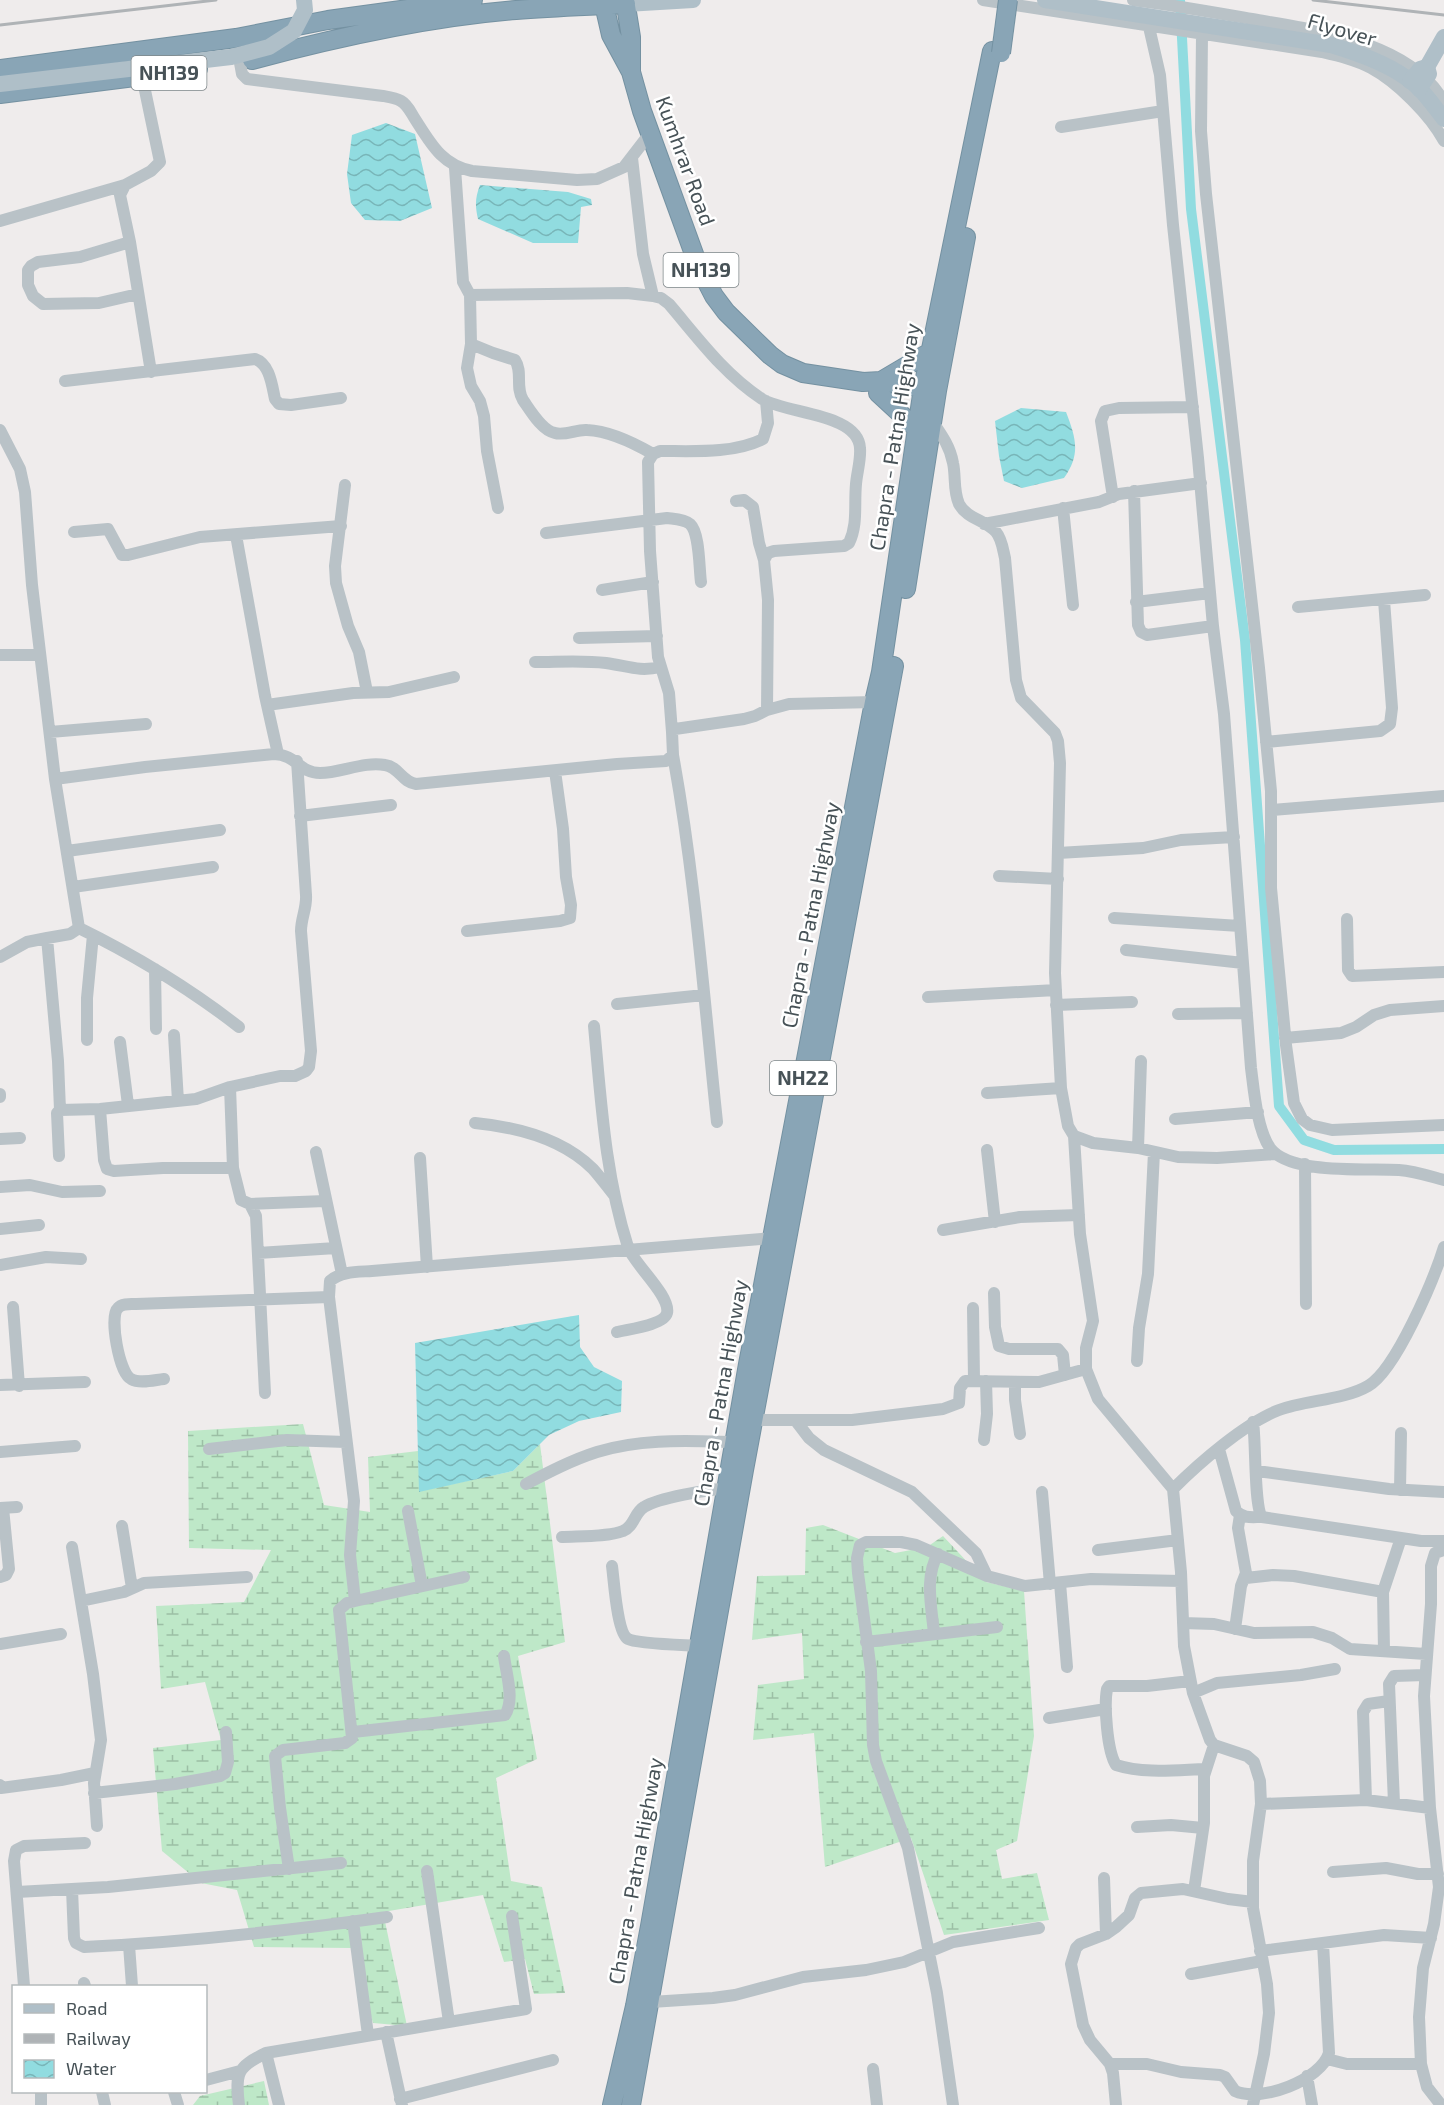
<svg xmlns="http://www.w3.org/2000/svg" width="1444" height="2105" font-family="'Exo 2',sans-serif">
<defs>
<pattern id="wetland-marsh" width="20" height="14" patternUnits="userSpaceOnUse" patternTransform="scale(1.5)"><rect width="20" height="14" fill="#bee8c8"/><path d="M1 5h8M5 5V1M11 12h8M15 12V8" fill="none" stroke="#9cbfa5"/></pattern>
<pattern id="water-waves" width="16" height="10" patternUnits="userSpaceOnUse" patternTransform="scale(1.5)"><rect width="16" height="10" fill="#91dce0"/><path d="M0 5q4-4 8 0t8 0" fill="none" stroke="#78b5b8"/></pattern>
</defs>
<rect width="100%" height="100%" fill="#efecec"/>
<path fill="url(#wetland-marsh)" d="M303 1424 324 1505 370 1512 368 1457 418 1451 420 1491 513 1471 540 1444 565 1642 518 1656 537 1759 496 1778 511 1881 542 1887 565 1993 534 1994 525 1959 504 1962 483 1895 383 1912 407 2026 373 2023 351 1948 254 1947 237 1890 201 1883 162 1851 153 1748 221 1740 205 1682 161 1689 156 1606 244 1602 271 1550 189 1548 188 1431Z
M823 1525 895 1553 927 1547 943 1536 986 1582 1024 1591 1034 1736 1017 1841 996 1850 1002 1879 1037 1873 1049 1920 944 1935 911 1838 825 1867 814 1733 753 1740 758 1685 804 1679 802 1633 752 1640 757 1576 805 1575 806 1528Z
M264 2081 269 2105H193L200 2096Z"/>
<path fill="url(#water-waves)" d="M386 123 415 134 432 208 400 221 365 220 351 203 347 174 352 135Z
M480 185 568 192 591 199 592 205 581 207 578 243H533L478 219C475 206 475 198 480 185Z
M1021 408 1066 412C1076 438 1081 454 1064 478L1022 488 1004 481 999 456 995 421Z
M579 1315 580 1347 594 1367 622 1381 621 1412 579 1421 549 1435 513 1471 419 1492 415 1343Z"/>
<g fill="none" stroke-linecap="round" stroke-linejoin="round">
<path stroke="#91dce0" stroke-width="10" d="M1180 0 1191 209 1245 640 1279 1106 1304 1140 1334 1150 1444 1149"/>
<defs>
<path id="highway" d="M603 0 611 35 631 72 642 111 698 265 714 296 726 312 770 355 782 364 803 373 863 382 881 381 933 390
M625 0 631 37V70
M252 60C338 37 427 17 516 10 553 7 589 6 626 4
M0 69 236 38 328 20 473 0
M0 94 198 69
M881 381 930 352
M878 393 917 429
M906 589 937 391 966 237
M612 2105 635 2006 650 1926 748 1364 874 702 881 672 923 388 992 51
M631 2105 744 1470 894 666"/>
</defs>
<use href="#highway" stroke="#7491a1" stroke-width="20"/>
<path stroke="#b9c2c7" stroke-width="12" d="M983 0 1322 52C1339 56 1356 60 1371 68 1397 82 1430 115 1444 141
M1133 0C1173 5 1212 12 1252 19 1314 30 1410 41 1444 102
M1149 27 1160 75 1173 225 1198 458 1213 626 1224 714 1251 1068C1254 1091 1257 1129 1270 1148 1290 1175 1368 1168 1399 1170 1414 1171 1429 1176 1444 1180
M1202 35 1201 131 1206 194 1259 668 1271 791V888L1286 1045 1294 1103 1302 1119 1310 1125 1332 1130 1444 1125
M240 63 242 74 247 79 383 96C389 97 396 98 401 101 408 105 411 113 415 119 431 144 442 165 472 171L577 180 597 179 624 167 651 132
M142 76 160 162 151 171 125 185 120 195 130 242 151 372
M1061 127 1163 111
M632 158 643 254 653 296
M455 168 463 282 470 295 627 293 653 296 661 298 669 304C698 338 724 374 762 399 786 414 858 413 860 448 861 460 857 472 856 484 854 505 858 524 849 543L844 546 774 551 768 553 764 560 768 600 767 710 789 704 874 702
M0 221 125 185
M130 242 80 257 38 262 31 266 28 270V285L33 296 43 304 99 303 138 294
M470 295 471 344 467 368 471 386 480 401 484 416 487 451 498 508
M471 344 493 353 515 360C523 372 515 387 523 400 530 410 542 431 555 433 565 436 577 429 587 430 610 431 634 443 653 454
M65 381 255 359C270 364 272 386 275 399L279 404 291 405 341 398
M932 421C941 434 950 446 953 463 956 476 953 491 959 504 967 519 986 520 996 532 1002 539 1003 550 1005 558L1016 680 1021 698 1055 733 1058 741 1060 763 1055 973 1061 1088 1068 1126 1074 1136 1093 1143 1138 1148 1178 1157 1217 1158 1275 1154
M0 430 20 469 25 492 32 585 55 779 79 928 70 934 47 938 58 1061 60 1110 100 1109 196 1099 230 1087 280 1076H295L306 1071 309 1067 311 1051 301 931C301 918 307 908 306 895L297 761
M345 485 335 566 336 583 348 626 359 652 367 692
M1134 491 1138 625 1141 632 1147 635 1213 626
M1113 497 1101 421 1105 411 1119 408 1193 407
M736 501 744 500 753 507 759 543 764 560
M1063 508 1073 605
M984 524 1099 502 1119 494 1201 483
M74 532 108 529 122 555H128L200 537 341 526
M546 533 667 518C674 519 684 519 690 524 700 533 699 569 701 582
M236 535 265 696 278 754
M602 590 653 582
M1136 602 1210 593
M1298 607 1425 595
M579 638 657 636
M0 655H40
M535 662C558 662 583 660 606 663 628 666 638 672 661 667
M267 705 353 693 389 692 454 677
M50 732 146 724
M672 732 669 693 658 657 650 551 648 462 653 454 660 451C692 451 733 454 763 439L768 423 766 401
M1266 742 1380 731 1390 724 1392 708 1384 600
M673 755C695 876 704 999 717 1122
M55 779 145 767 274 754C297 755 299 773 320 773 341 773 364 761 385 765 399 767 402 782 416 784L617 764 666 761 673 755 672 732 675 729 744 719 755 716 767 710
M1272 810 1444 796
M300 816 391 805
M67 851 220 830
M1058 853 1143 848 1181 840 1234 837
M999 876 1058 879
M73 887 213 867
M1114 918 1240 926
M1347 919 1348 970 1352 976 1444 972
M79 928C136 956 189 988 239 1027
M467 931 560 921 570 918 571 905 566 877 563 829 555 771
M1126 950 1243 963
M0 957 27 942 47 938
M155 969 156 1029
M928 997 1056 990
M617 1004 704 995
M1056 1005 1132 1002
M1178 1014 1247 1013
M594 1026C601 1100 605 1175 628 1247 633 1263 671 1296 667 1313 664 1325 629 1329 617 1332
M174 1035 178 1101
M1285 1038 1341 1033 1356 1027 1374 1015 1390 1010 1444 1006
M87 1040V998L93 935
M120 1042 128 1105
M987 1093 1061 1088
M0 1094V1097
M100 1109 104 1160 107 1169 114 1171 163 1168H233L230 1087
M1175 1119 1258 1112
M475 1123C516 1127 563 1139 593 1169 600 1177 607 1186 614 1195
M1074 1136 1080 1234 1093 1321 1086 1348V1369L1098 1399 1173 1489 1181 1572 1184 1646 1193 1693 1210 1740 1214 1745 1247 1756 1254 1762 1260 1781 1261 1804 1253 1861V1908L1267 1984 1269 2013 1264 2054 1253 2105
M0 1139 20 1138
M1138 1148 1141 1061
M987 1150 995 1222
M316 1152 342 1274
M59 1156 57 1113 60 1110
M420 1158 427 1267
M1305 1164 1306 1304
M233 1168 241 1200 250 1204 256 1216 265 1393
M0 1187 30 1185 62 1192 100 1191
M250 1204 325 1201
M0 1229 39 1225
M943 1230 1020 1217 1079 1215
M258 1253 336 1248
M0 1265 46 1257 81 1259
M994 1293 995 1327 999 1346 1009 1349H1058L1063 1355 1065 1375
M13 1307 19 1386
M973 1308 974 1380
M1137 1361 1139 1328 1148 1274 1154 1152
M164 1379C154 1380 140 1384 131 1379 119 1373 109 1316 118 1308 122 1303 131 1304 136 1304L329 1297
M1015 1382V1400L1020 1434
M0 1385 85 1382
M754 1420H852L943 1409 959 1403 960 1388 965 1381 1039 1382 1086 1369
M796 1421 809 1438 824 1450 912 1492 976 1553 987 1576
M1253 1422C1256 1440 1254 1507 1262 1517L1421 1541H1444
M984 1440 987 1414 986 1381
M209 1449 287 1440 346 1442
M1219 1449 1236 1511C1244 1519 1252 1517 1262 1517
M0 1452 75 1446
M1257 1471 1389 1489 1444 1492
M526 1484C549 1472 572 1460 597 1452 642 1438 689 1441 735 1442
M1173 1489C1199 1463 1245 1423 1279 1410 1306 1400 1344 1400 1368 1386 1396 1370 1434 1279 1444 1247
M1400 1490 1401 1433
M1042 1492 1050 1584
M0 1508 17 1507
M408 1511 422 1586
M122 1526 132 1588
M562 1537C580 1536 608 1537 623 1531 634 1527 634 1513 644 1507 658 1498 709 1489 726 1489
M72 1547 93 1674 101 1740 94 1783 97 1826
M1098 1550 1178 1540
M612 1566C614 1580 617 1633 628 1639 637 1644 686 1645 699 1646
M0 1577 6 1575 9 1569 3 1508
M1246 1578 1273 1575 1294 1576 1383 1592
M1060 1583 1067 1667
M81 1601 124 1592 144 1583 247 1577
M355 1601 350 1555 354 1501 329 1297 330 1281C341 1271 358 1272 372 1271L773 1238
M1183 1623 1214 1624 1254 1633 1313 1632 1332 1638 1350 1649 1426 1654
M1235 1629 1241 1586 1246 1573 1238 1528 1240 1515
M934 1634C932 1609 924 1577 938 1554
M866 1642 997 1627
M0 1644 61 1634
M1384 1651 1383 1592 1401 1538
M1190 1681 1147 1686H1109L1107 1689C1104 1705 1107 1751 1116 1765 1144 1774 1176 1770 1205 1769
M1193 1693 1217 1683 1301 1675 1335 1669
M1049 1718 1106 1709
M353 1732 505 1715C515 1700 506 1673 504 1656
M0 1785 1 1788 61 1780 95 1773
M94 1793 175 1784 220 1776 225 1773 228 1762 226 1732
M1366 1800 1363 1712 1368 1704 1389 1701
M1394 1803 1389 1684 1394 1676 1425 1675
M1261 1804 1366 1800 1430 1808 1424 1696 1431 1604V1566L1435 1553 1444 1550
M1430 1808 1439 1887 1434 1924 1423 1968 1419 2017 1421 2064 1427 2087 1441 2105
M1137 1827 1171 1825 1203 1828
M289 1869 280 1808 275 1756 283 1750 345 1743 352 1738 339 1610 347 1603 355 1601 464 1577
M427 1871 449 2022
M1333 1872 1386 1868 1418 1874H1438
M1104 1878 1106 1934
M72 1889 74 1938 76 1943 84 1947C185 1942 286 1931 387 1917
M1194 1891 1204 1823V1776L1214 1745
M17 1892 108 1887 341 1863
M353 1921 368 2035
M129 1945 132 1986
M1260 1951 1384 1935 1431 1938
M1191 1974 1262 1961
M84 1983 85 1986
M24 1986 14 1861 16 1850 24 1846 85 1843
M651 2002 713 1998 735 1995 803 1977 866 1970 904 1962 953 1942 1039 1928
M386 2032 402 2105
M266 2053 279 2105
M1327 2059 1347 2064H1421
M1110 2064H1147L1181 2072 1220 2075 1225 2077 1235 2091C1261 2103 1321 2080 1329 2053L1323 1943
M873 2069 877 2105
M1307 2076 1312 2105
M206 2080 240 2071
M41 2092V2105
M102 2092 105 2105
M174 2092 178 2105
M400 2099 553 2060
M239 2105C235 2073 237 2067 266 2053L526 2009 512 1916
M953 2105 937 1993 908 1848 876 1761 873 1745 871 1671 858 1573 857 1558 860 1545 866 1542H901L916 1545 987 1576 1025 1586 1091 1579 1181 1581
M1116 2105 1113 2073 1110 2064 1090 2040 1083 2025 1071 1964 1076 1948 1080 1944 1106 1934 1116 1927 1129 1915 1135 1898 1141 1893 1183 1889 1228 1899 1253 1902"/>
<path stroke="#afbfc8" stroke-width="16" d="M1045 0 1331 45C1358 53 1392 65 1413 83 1425 92 1435 108 1444 119
M626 4 693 0
M1427 67 1444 37"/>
<use href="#highway" stroke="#89a5b6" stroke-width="18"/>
<path stroke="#afb3b6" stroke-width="3" d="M1313 0 1444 15
M0 25 216 0"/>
<defs>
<path id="highway-bridge" d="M1001 53 1008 0"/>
</defs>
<use href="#highway-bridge" stroke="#7491a1" stroke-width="20" stroke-linecap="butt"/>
<path stroke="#afbfc8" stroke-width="16" d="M1410 81 1420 69 1427 67 1429 74 1419 89
M0 84 231 57 269 47 294 31 305 10 304 0"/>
<use href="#highway-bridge" stroke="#89a5b6" stroke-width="18"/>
</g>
<g text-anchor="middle" stroke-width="5" stroke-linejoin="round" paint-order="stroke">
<g fill="#fff" stroke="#7e8689" stroke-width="1.5">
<rect x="131.5" y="56" width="75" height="34" rx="4.5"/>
<rect x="663.5" y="253" width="75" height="34" rx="4.5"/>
<rect x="770" y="1061" width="66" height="34" rx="4.5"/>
</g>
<g font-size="20" font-weight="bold" fill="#475257">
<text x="169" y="80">NH139</text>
<text x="701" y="277">NH139</text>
<text x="803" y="1085">NH22</text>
</g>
<g font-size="21" fill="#475257" stroke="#fff">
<text transform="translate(1342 30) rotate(16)" y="7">Flyover</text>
<text transform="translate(685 161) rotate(70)" y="7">Kumhrar Road</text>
<text transform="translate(895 437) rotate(-81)" y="7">Chapra - Patna Highway</text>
<text transform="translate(811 915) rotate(-79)" y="7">Chapra - Patna Highway</text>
<text transform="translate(721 1393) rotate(-80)" y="7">Chapra - Patna Highway</text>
<text transform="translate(636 1871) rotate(-80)" y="7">Chapra - Patna Highway</text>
</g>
</g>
<rect x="12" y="1985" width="195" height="108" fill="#ffffff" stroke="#b5babc" stroke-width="1.5"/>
<rect x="24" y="2004" width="30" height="9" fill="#afbfc8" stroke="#b5babc" stroke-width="1.5"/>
<text x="66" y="2015" font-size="18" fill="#475257">Road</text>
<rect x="24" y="2034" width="30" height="9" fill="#afb3b6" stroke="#b5babc" stroke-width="1.5"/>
<text x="66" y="2045" font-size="18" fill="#475257">Railway</text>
<rect x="24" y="2060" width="30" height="18" fill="url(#water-waves)" stroke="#b5babc" stroke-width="1.5"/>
<text x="66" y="2075" font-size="18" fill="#475257">Water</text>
</svg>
